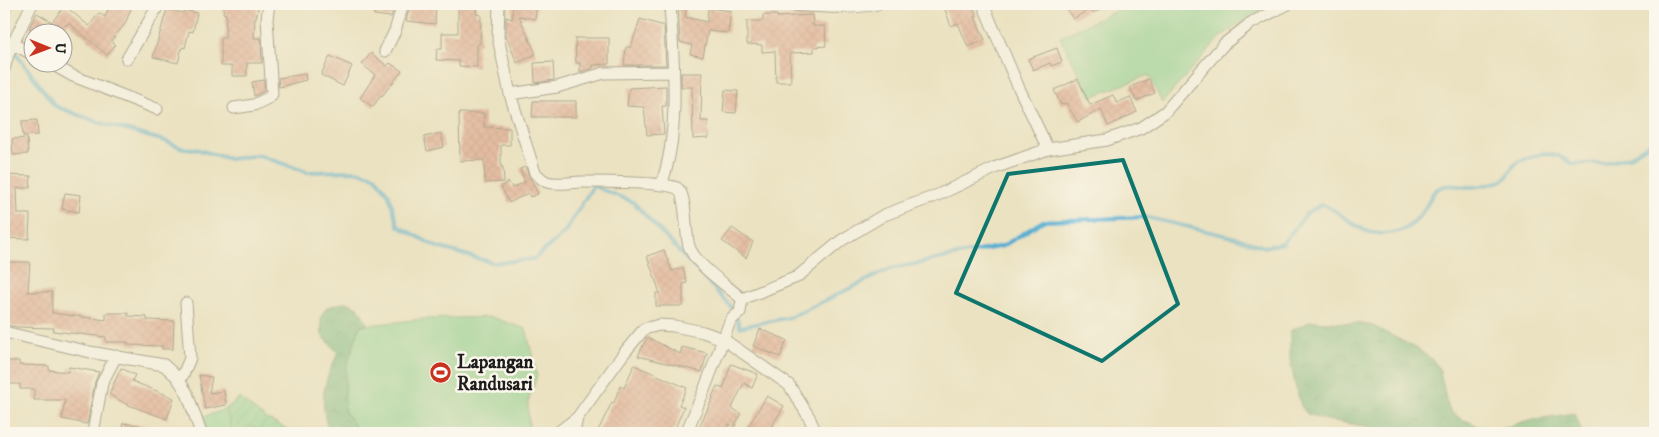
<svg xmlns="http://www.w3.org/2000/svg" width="1659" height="437" font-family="'IM FELL DW Pica',serif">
<defs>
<pattern id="forest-crowns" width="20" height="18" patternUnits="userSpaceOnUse" patternTransform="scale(1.25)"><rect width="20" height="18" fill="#6ab47c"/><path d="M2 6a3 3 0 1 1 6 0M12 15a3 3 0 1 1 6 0" fill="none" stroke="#569265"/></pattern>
<pattern id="garden-furrows" width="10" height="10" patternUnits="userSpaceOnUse" patternTransform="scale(1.25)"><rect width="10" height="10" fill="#83d292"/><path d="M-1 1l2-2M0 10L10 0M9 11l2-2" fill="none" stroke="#71b47d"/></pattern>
<pattern id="building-cross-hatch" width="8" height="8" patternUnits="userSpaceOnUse" patternTransform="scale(1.25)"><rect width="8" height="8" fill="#dd8e7a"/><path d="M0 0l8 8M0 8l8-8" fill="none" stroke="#b27363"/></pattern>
</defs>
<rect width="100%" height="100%" fill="#fbf7ec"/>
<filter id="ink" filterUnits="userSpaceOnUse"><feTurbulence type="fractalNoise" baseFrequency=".02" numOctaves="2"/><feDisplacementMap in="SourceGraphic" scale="10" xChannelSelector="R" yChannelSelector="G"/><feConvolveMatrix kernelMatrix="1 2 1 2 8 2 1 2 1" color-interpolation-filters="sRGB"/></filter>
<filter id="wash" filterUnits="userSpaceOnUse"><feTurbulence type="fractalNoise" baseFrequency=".0096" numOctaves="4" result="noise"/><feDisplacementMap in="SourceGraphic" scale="20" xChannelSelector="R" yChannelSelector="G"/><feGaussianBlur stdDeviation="1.12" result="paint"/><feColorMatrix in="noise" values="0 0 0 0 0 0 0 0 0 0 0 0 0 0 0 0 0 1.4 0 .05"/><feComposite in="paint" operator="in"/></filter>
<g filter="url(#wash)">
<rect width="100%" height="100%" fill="#ebe2c1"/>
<path fill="#83d292" stroke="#507757" d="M1130 4H1270L1221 36 1162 103 1149 75 1091 97 1060 37Z
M491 317 526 329 537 376 528 402 529 427 518 433H359L344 410 346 368 360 326 423 319Z
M226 409 233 433H208L202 417Z"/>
<path fill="url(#forest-crowns)" stroke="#43684c" d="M347 302 358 307 368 325 360 326 346 368 344 410 359 433H334L328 430C319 397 324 382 338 353L322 335 321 317 327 307Z
M1311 321 1362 324 1373 326 1416 348 1434 361 1440 371 1447 404 1452 413 1462 419 1472 423 1481 428 1492 431 1529 420 1575 413 1582 433H1406L1327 420 1307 414 1301 406 1295 384 1290 359V331Z"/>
<path fill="url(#garden-furrows)" stroke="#507757" d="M239 398 266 419 296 433H272L251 427 248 433H233L226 409Z"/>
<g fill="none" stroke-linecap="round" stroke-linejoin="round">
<path stroke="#53add1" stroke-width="4" d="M11 41 9 27 11 4
M12 48 55 106 97 122 165 141 182 148 196 149 230 159 258 155 307 172 355 171 375 176 389 195 398 226 437 247 494 263 534 259 564 233 593 186 633 202 733 309 740 327 791 317 890 269 1003 246 1043 221 1145 217 1237 238 1264 247 1283 243 1307 213 1322 204C1349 215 1358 238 1390 233 1406 231 1414 224 1423 211 1430 203 1430 191 1441 187 1449 183 1462 187 1471 187 1480 187 1489 184 1498 182 1511 179 1508 168 1518 162 1526 158 1536 157 1543 153L1559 156 1573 164 1605 163 1629 157 1655 140"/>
</g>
<g id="blocks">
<path fill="url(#building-cross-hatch)" d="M110 4H133L125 24 111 41 115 45 107 55 69 23 54 32H37L29 28 37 13 52 22 65 6 89 26 99 13 105 17Z
M224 4H259L256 18H255L254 38H261L262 63H247V76H232V66H221V38H225L226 14 223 13Z
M375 4H395L391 17 374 15Z
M418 4H436L435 24 406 21 410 6 418 7Z
M458 4H477L476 14 481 15 480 44H477V67L459 66V61L436 60 437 49H442V33H458Z
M513 4H537L535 19 519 16 536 54 517 63 506 36V17L512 19Z
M678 4H687L685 17 707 22 708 8 731 11 728 33 708 31 703 57 690 54 692 45 680 42Z
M943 4H972L977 16 975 17 985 40 968 47 958 23 951 26Z
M1064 4H1087L1088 10 1073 19Z
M167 9 183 13 184 10 197 13 193 32 189 31 185 48 182 47 178 63 153 57Z
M763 15H777V17L812 15 813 26H825L826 46 814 47V52L790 53 791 82H776L775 51 762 52V45L747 44V21H763Z
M640 19 664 26 666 65H624L626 47H631Z
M575 38H609V64L593 65V68L580 72V63H576Z
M1057 48 1062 62 1051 66 1050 63 1033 70 1028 59Z
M371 53 387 66 390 63 402 71 382 96 381 95 373 107 360 98 375 75 362 64Z
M330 56 352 66 343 86 321 75Z
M553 62 554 80 535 83 534 63Z
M681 73H702L701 121H708L709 138 693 139 692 87H681Z
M305 74 306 80 279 87 278 78Z
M1078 79 1090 105 1113 95 1117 103 1130 97 1137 112 1108 126 1101 109 1078 122 1066 103 1061 105 1054 90Z
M1149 79 1155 93 1136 101 1130 87Z
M264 80V91L254 96 252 82Z
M666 86V106H662L664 134 647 135 644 107 627 106 629 88Z
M725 90 738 91 736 113 723 112Z
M533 101H576V117H532Z
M459 113H484V127L510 128V145H501V167H503L504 182 485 183 484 160 460 161Z
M37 120 38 135 23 136 22 121Z
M441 133 444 147 427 151 424 137Z
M27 138 28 154 13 155 12 139Z
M525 167 538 194 530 197 528 193 509 203 501 186 509 182 512 188 525 182 520 169Z
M4 175 31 176 30 188H17L18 214H30L29 239 4 238Z
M65 193 81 195 79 212 62 209Z
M732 228 753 242 746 258 722 241Z
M664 250 672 271 683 268 687 283 683 284V306H656V293H660L647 256Z
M4 262H30L28 292H52V313L106 320V313H128V316L147 317V320L174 321 173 349H162V346L128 345V342H106V337L53 331 54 328 17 327 6 325V307H4Z
M760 329 787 340 780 357 753 346Z
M647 337 680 354 682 347 707 353 702 372 638 356Z
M4 361H19V365L49 366V370L68 372 69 367 99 372 95 382 87 424 62 419 65 400H34V389H20V384H4Z
M731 364 758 374 752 388 744 383 732 408 741 414 734 427 729 424 724 433H696L713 398 712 397 717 386 723 389Z
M634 365 687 388 679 405 684 407 673 433H597L612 402 614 403 620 386 624 388Z
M121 368 135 375 132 381 174 398 167 419 126 404 109 394Z
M199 375 212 377 209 393 224 391 226 405 205 409Z
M767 396 784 406 768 433H744Z
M123 423 152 427V433H121Z"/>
</g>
</g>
<g filter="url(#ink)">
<use href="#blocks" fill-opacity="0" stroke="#646156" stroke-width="1"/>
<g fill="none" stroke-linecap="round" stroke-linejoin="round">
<defs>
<path id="minor" d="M499 4 498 37 510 94 535 173C539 176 542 180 547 182 557 185 571 182 582 182 600 182 663 182 677 188 687 193 685 235 689 246 694 264 728 286 742 299
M770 4C805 5 843 11 877 4
M983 4 1018 86 1048 149
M1094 6 1099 4
M13 44 32 54
M385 51 395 31 403 4
M127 59 159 4
M48 62 73 76 157 109
M4 69 9 52 32 4
M510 94 557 87 604 73 673 72
M234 108 254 105 270 97 272 94 267 19 269 4
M661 185C681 133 673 59 670 4
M742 299 797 277 842 240 884 215 938 195 997 167 1048 149 1107 140 1141 128 1165 112 1224 44 1251 23 1288 4
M4 332 90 352 164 365 177 377 187 393 201 433
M177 377 183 375 190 358 186 303
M93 433 102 383 116 356
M557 433 577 418 624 353 644 329 659 325 674 326 703 332 723 339 789 385 809 417 816 433
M574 433 577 418
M686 433 703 393 729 324 732 319 740 312 742 299"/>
</defs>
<use href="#minor" stroke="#646156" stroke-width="13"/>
<use href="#minor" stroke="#fff" stroke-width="11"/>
</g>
</g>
<path d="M0 0H1659V437H0ZM1123 160 1178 304 1102 361 956 293 1008 174Z" fill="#ebe2c1" fill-opacity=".55" fill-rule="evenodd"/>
<path fill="none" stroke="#0f766e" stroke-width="4" stroke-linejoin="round" d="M1123 160 1178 304 1102 361 956 293 1008 174Z"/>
<defs>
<symbol id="stadium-disc" viewBox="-11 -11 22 22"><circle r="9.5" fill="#c8321e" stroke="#fbf7ec"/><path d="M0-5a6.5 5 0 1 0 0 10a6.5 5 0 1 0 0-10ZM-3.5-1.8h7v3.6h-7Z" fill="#fff"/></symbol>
</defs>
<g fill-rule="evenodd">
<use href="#stadium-disc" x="428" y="360" width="25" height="25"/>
</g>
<g text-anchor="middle" stroke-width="5" stroke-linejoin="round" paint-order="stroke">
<g font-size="19" font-weight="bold" fill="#1c1c1c" stroke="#fbf7ec" text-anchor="start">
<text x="457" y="368">Lapangan<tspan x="457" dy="22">Randusari</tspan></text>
</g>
</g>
<rect width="1659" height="437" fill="none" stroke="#fbf7ec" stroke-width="20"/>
<g transform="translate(48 48) rotate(91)"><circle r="24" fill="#fbf7ec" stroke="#a29f99"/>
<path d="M0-4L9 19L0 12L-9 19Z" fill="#c8321e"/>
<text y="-8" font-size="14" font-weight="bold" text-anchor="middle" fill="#1c1c1c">U</text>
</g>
</svg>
